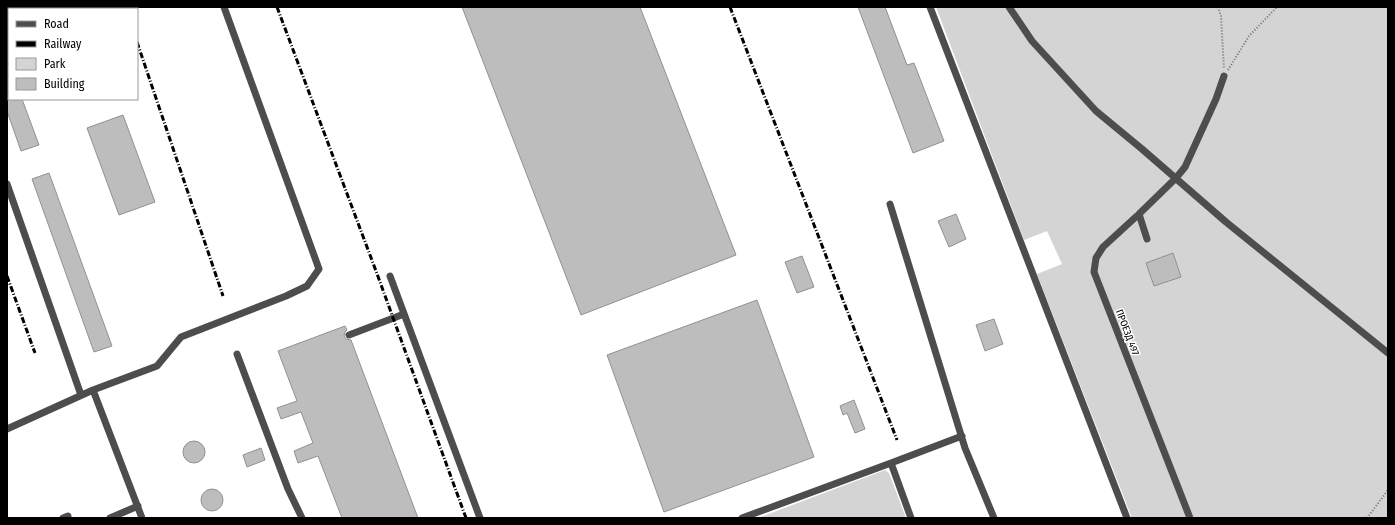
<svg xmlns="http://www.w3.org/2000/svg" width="1395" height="525" font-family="'Fira Sans Condensed',sans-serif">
<rect width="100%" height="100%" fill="#fff"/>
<path fill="#d4d4d4" d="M936 7H1388V518H1132L1037 274 1062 264 1047 231 1024 240Z
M885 470 889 473 906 518H758Z"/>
<path fill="#bdbdbd" stroke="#919191" d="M462 7H640L736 255 581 315Z
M858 7H885L907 65 914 63 944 141 913 153Z
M7 99H22L39 145 21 151 7 111Z
M123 115 155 202 119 215 87 128Z
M49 173 112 346 94 352 32 179Z
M956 214 966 239 949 247 938 221Z
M1173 253 1181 277 1154 286 1146 263Z
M802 256 814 287 797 293 785 262Z
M757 300 814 457 664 512 607 355Z
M994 319 1003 344 985 351 976 325Z
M345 326 347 330 345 332 344 336 346 339 351 340 418 518H342L318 456 298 463 294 451 313 443 301 412 281 419 277 408 297 401 278 351Z
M854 400 865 429 855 433 847 413 843 415 840 406Z
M183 452a11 11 0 1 1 22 0a11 11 0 1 1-22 0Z
M261 448 265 460 247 467 243 455Z
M201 500a11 11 0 1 1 22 0a11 11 0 1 1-22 0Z"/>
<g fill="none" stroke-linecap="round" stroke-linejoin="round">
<path stroke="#6f6f6f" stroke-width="2" stroke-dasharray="1 2" stroke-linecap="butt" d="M1218 7 1221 16 1224 69
M1228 70 1249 36 1277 7
M1367 518 1388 490"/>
<path stroke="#4d4d4d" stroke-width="7" d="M930 7 1127 518
M1009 7 1032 41 1096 111 1142 149 1226 222 1388 353
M7 184 81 395
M890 204 965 448 994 518
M1139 214 1147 239
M390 276 480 518
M349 335 404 314
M237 354 288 489 302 518
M93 390 142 518
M7 429 93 390 157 366 181 337 286 296 307 286 319 269 224 7
M891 463 911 518
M63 518 68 516
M110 518 138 506
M742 518 891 463 962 436
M1190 518 1094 272 1096 258 1103 247 1139 214 1176 178 1185 167 1216 99 1224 76"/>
<path stroke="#000" stroke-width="3" stroke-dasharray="6 2 1 2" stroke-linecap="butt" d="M125 7 126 9
M277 7 376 271 466 518
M730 7 897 440
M137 42 223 296
M7 276 35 353"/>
</g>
<g text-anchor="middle" stroke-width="3" stroke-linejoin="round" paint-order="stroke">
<g font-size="10" fill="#000" stroke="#fff">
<text transform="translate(1128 332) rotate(69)" y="4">ПРОЕЗД 497</text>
</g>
</g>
<rect width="1395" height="525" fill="none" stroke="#000000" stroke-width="16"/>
<rect x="8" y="8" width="130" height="92" fill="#ffffff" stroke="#999999"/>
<rect x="16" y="21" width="20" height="6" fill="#4d4d4d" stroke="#999999"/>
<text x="44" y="28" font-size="12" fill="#000000">Road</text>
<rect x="16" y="41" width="20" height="6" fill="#000000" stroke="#999999"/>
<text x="44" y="48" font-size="12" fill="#000000">Railway</text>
<rect x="16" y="58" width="20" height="12" fill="#d4d4d4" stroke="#999999"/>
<text x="44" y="68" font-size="12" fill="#000000">Park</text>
<rect x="16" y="78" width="20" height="12" fill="#bdbdbd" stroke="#999999"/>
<text x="44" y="88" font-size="12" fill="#000000">Building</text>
</svg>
